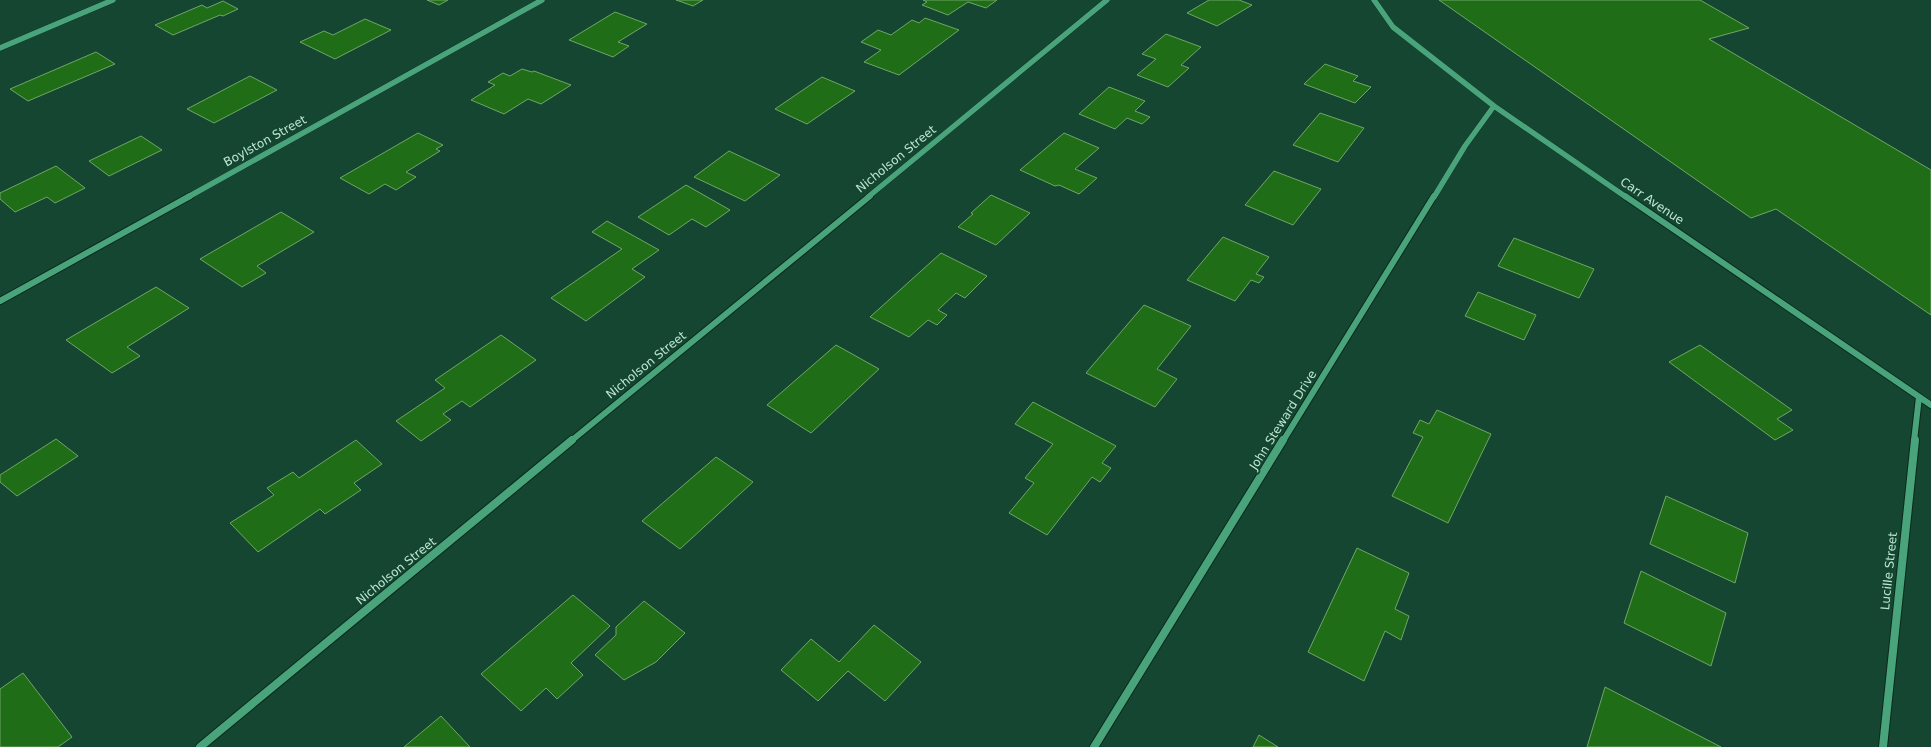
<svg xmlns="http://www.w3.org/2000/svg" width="1931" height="747" font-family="'DejaVu Sans',sans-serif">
<rect width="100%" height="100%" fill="#144631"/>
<path fill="#206d18" stroke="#6ea667" d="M427 0H448L439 5Z
M676 0H703L693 6Z
M923 0H997L986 8 968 2 948 15 922 5 927 2Z
M1209 0H1239L1252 5 1217 26 1187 13Z
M1439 0H1700L1749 28 1709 39 1931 170V315L1776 209 1751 218Z
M223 1 238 9 223 16 220 15 173 35 155 25 202 5 207 8Z
M615 12 647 24 618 42 629 46 613 57 569 40Z
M925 18 959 30 899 75 864 62 881 50 861 42 878 30 891 35 912 20 919 23Z
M365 19 391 30 335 59 300 42 324 31 333 35Z
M1166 34 1201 47 1181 65 1189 68 1168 87 1137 75 1156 59 1142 54Z
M96 52 115 64 28 101 10 89Z
M1325 64 1358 76 1353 81 1371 87 1355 103 1304 84Z
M522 69 532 72 534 71 571 85 541 104 528 99 504 114 471 100 495 85 488 82 503 73 510 76Z
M250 76 277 90 214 123 187 109Z
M822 77 855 91 807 124 775 109Z
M1109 87 1145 101 1135 111 1150 117 1142 124 1127 118 1115 129 1079 114Z
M1320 113 1364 128 1338 162 1293 145Z
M418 133 443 145 436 149 440 151 406 172 416 177 396 190 385 184 369 194 340 178Z
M1064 133 1099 148 1075 169 1097 178 1079 194 1059 185 1055 186 1020 170Z
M141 136 162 150 109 176 89 161Z
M729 151 780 175 745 201 694 177Z
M56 166 85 188 55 203 47 197 15 212 0 199V193Z
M1274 171 1321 189 1293 225 1245 205Z
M686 185 730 210 706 227 692 219 669 235 638 217Z
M991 195 1030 213 996 245 958 227 973 214 971 213Z
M281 212 314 232 257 266 266 273 242 287 200 259Z
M607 221 659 250 632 269 645 277 586 321 551 298 622 249 592 232Z
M1223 237 1269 257 1256 274 1264 277 1259 283 1251 280 1235 301 1187 280Z
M1514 238 1594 269 1579 298 1498 266Z
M941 253 987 276 965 298 956 293 938 310 947 315 937 325 928 320 909 337 870 317Z
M156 287 189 308 127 347 140 356 112 373 66 340Z
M1478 292 1536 315 1524 340 1465 316Z
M1144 305 1191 326 1157 369 1177 379 1155 407 1086 373Z
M501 335 536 360 470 407 462 401 443 414 451 420 421 441 396 421 445 388 435 380Z
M836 345 879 369 811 433 767 405Z
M1700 345 1792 410 1777 419 1793 430 1775 440 1669 362Z
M1033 402 1116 446 1102 463 1111 468 1100 482 1092 477 1047 535 1009 513 1034 483 1025 478 1053 444 1015 424Z
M1437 410 1491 434 1448 523 1392 496 1423 437 1413 433 1420 420 1429 424Z
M56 439 78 456 17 496 0 482V475Z
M356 440 382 464 354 483 361 490 325 514 320 509 258 552 230 523 274 495 267 488 293 472 299 478Z
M716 457 753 482 680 549 642 521Z
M1666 496 1748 533 1735 583 1650 544Z
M1357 548 1409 573 1395 609 1409 616 1401 640 1385 631 1364 681 1308 652Z
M1641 571 1726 613 1711 666 1624 623Z
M573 595 610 626 571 663 583 675 557 699 546 688 521 711 481 674Z
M644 601 685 633 656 662 624 680 595 655 616 635V627Z
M874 625 921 662 885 701 848 671 818 701 781 670 811 639 839 662Z
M23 673 72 737 58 747H0V689Z
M1605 687 1721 747H1587Z
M441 716 470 747H404Z
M1259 735 1278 747H1253Z"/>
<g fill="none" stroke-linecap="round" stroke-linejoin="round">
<defs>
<path id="minor-far2" d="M1374 0 1393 27 1494 106 1626 197
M0 48 113 0
M188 197 542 0
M868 197 1107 0
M1434 197 1465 146 1494 106"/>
<path id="minor-far1" d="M1625 196 1931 405
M0 301 190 196
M571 441 870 196
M1283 441 1434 196
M1914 441 1919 397"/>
<path id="minor" d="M200 747 572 440
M1094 747 1283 440
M1883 747 1915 440"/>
</defs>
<use href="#minor-far2" stroke="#0b291c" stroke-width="6"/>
<use href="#minor-far1" stroke="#0b291c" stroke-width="8"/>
<use href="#minor" stroke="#0b291c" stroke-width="10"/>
<use href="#minor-far2" stroke="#49a47b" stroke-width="5.5"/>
<use href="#minor-far1" stroke="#49a47b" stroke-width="6"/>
<use href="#minor" stroke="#49a47b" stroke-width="8"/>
</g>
<g text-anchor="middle" stroke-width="4" stroke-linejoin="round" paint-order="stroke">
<g font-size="12" fill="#bde7d1" stroke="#144631">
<text transform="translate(265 141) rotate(-29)" y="4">Boylston Street</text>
<text transform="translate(896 159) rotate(-39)" y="4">Nicholson Street</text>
<text transform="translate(1652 201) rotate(34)" y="4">Carr Avenue</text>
<text transform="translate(646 365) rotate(-39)" y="4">Nicholson Street</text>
<text transform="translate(1283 420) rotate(-58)" y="4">John Steward Drive</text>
<text transform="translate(396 571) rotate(-39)" y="4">Nicholson Street</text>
<text transform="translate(1889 571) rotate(-84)" y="4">Lucille Street</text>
</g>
</g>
</svg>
